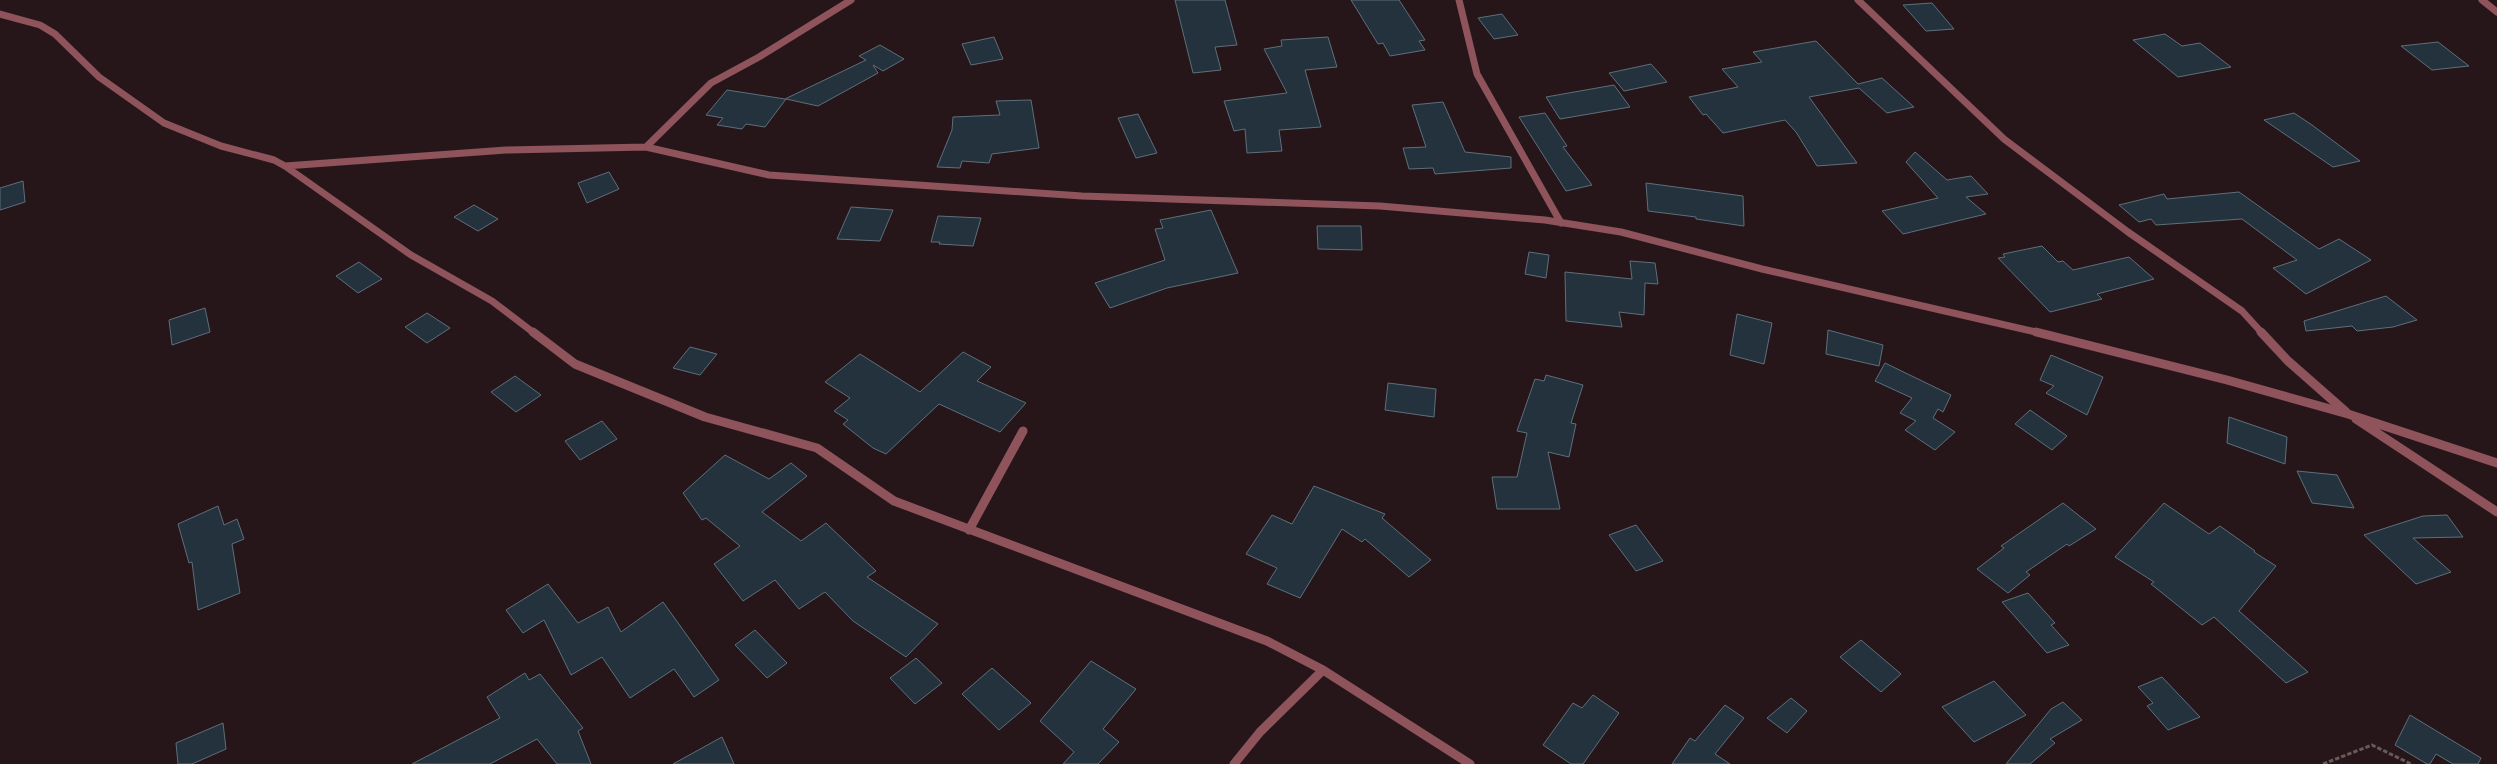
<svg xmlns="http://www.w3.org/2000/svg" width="2497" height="764" font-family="'IBM Plex Sans',sans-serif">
<rect width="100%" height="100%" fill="#271619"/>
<path fill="#23323c" stroke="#5e6f7a" d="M1175 0H1225L1237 45 1215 47 1221 70 1193 73Z
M1351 0H1399L1425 40 1419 41 1425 50 1390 56 1383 43 1378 44Z
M1932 3 1954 29 1926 31 1903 5Z
M1502 14 1518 35 1494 39 1478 18Z
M2165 34 2182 46 2200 43 2231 67 2178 77 2133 40Z
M994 37 1003 59 971 65 962 44Z
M1328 37 1337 67 1305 70 1321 127 1279 130 1282 151 1247 153 1245 129 1234 131 1224 101 1287 93 1264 49 1282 46 1281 40Z
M1816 41 1858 84 1882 78 1914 107 1887 113 1859 88 1809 97 1857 163 1817 166 1796 132 1785 120 1723 133 1706 114 1703 115 1689 97 1738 87 1722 69 1762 62 1753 52Z
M2438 42 2469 66 2432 70 2401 46Z
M880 45 904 59 883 71 873 65 878 73 818 106 786 99 765 127 746 124 742 129 717 125 723 118 706 115 727 90 785 99 866 60 859 56Z
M1651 64 1667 82 1624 91 1609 73Z
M1614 85 1630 107 1560 119 1546 97Z
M1031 100 1039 148 992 154 989 163 962 161 960 168 937 167 952 130 953 117 1000 115 996 101Z
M1443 102 1465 152 1511 157V168L1435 174 1433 168 1409 169 1403 148 1426 147 1412 105Z
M1545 113 1567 146 1563 147 1592 185 1566 191 1519 117Z
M2294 113 2312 125 2360 161 2333 167 2264 120Z
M1138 114 1157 153 1136 158 1118 118Z
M1915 152 1947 180 1971 176 1988 194 1966 197 1986 214 1903 234 1882 211 1938 198 1906 162Z
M609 172 619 189 587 203 578 183Z
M23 181 25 202 0 210V188Z
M1646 183 1743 196 1744 226 1696 219V217L1648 211Z
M2239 192 2319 249 2339 239 2371 260 2306 294 2273 268 2297 260 2242 219 2156 225 2151 219 2139 222 2119 205 2164 194 2167 199Z
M474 205 498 219 478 231 454 217Z
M851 207 893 210 880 241 837 239Z
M1211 210 1238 273 1167 288 1110 308 1095 283 1165 260 1155 229 1163 228 1160 220Z
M938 216 981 218 973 246 939 244 940 242H931Z
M1317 226H1361L1362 250 1318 249Z
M2042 246 2058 262 2063 261 2073 270 2129 257 2154 279 2097 294 2102 299 2050 312 1998 258 2005 257 2003 254Z
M1529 252 1549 255 1546 278 1525 274Z
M1630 261 1655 263 1658 284 1645 283 1644 315 1619 312 1622 327 1566 321 1565 272 1632 279Z
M359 262 382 279 358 293 336 276Z
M2386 296 2417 320 2393 327 2357 331 2352 326 2306 331 2304 321Z
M205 308 210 332 172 345 169 320Z
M427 313 450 328 427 343 405 327Z
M1737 314 1772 323 1764 364 1730 355Z
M1828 330 1883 345 1879 366 1826 354Z
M690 347 717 354 700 375 673 368Z
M963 352 991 367 977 381 1026 403 1000 432 939 404 886 454 873 448 843 424 848 420 834 411 850 398 825 382 860 354 920 392Z
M2051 355 2103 377 2087 415 2046 393 2054 386 2040 380Z
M1885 363 1951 395 1943 412 1938 409 1933 418 1955 432 1935 450 1905 430 1916 421 1900 413 1912 398 1875 381Z
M1546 375 1583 385 1571 423 1576 424 1569 457 1548 452 1560 509H1497L1492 477H1517L1527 433 1517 431 1535 379 1544 381Z
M515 376 541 395 516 412 491 392Z
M1388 383 1436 389 1434 417 1385 410Z
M2030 410 2067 436 2052 450 2015 424Z
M2229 417 2287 437 2285 464 2227 443Z
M602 421 617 439 580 460 565 441Z
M725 455 769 479 791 463 807 476 762 512 801 541 826 523 876 571 867 577 938 624 906 657 853 621 825 592 799 609 775 580 743 601 714 564 740 546 706 518 702 520 683 493Z
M2297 471 2337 475 2354 508 2312 503Z
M1314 486 1385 514 1382 518 1431 560 1409 577 1365 539 1362 542 1342 529 1300 598 1267 584 1277 568 1246 554 1272 515 1292 524Z
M2063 503 2096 529 2069 546 2067 544 2026 572 2030 575 2008 593 1977 569 2004 548 2001 546Z
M2164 503 2209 534 2220 526 2255 551 2254 552 2276 566 2239 611 2308 672 2286 683 2214 617 2202 625 2151 584 2154 582 2115 557Z
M218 506 224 525 237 519 244 539 232 544 240 593 198 610 192 562 189 563 178 524Z
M2447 515 2463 537 2413 538 2451 572 2416 584 2364 535 2423 516Z
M1636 525 1663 561 1636 571 1609 535Z
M548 584 578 623 608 607 621 632 663 602 719 680 694 697 674 669 630 698 602 657 571 675 544 620 523 633 506 610Z
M2028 593 2055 623 2051 625 2069 645 2047 653 2002 602Z
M755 630 787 663 767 678 735 645Z
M1861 640 1901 674 1881 692 1840 657Z
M916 658 942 683 915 704 890 678Z
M1091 661 1136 689 1103 729 1119 742 1098 764H1063L1074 752 1040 721Z
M992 668 1031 703 999 730 962 694Z
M525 673 529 680 540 674 583 728 578 731 591 764H557L537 739 490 764H412L500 718 487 697Z
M2162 677 2200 717 2168 730 2147 706 2153 703 2138 687Z
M1994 681 2026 715 1974 742 1942 707Z
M1593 695 1619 713 1583 764H1571L1543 745 1573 703 1582 708Z
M1791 698 1807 711 1787 733 1767 718Z
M2063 702 2082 720 2050 739 2055 743 2030 764H2006L2051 709Z
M1725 705 1744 718 1715 754 1730 764H1672L1690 738 1695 741Z
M2410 715 2481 758 2478 764H2453L2436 754 2430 764H2427L2395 745Z
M223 723 226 749 192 764H178L176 743Z
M722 737 734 764H673Z"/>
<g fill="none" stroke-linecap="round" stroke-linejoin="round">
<path stroke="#68595b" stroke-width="3" stroke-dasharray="4.5 2" stroke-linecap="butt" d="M2323 764 2372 745 2411 764"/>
<path stroke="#8f535c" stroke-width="7" d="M1459 0 1477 74 1561 223
M1858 0 2004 139 2128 232 2242 311 2262 333
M2482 0 2497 12
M0 14 40 25 55 34 99 77 164 123 221 146 274 160 285 166 411 255 492 301 534 333
M646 147 769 175 1082 196 1380 206 1545 220 1621 232 1762 269 2040 333
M285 166 506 150 646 147 711 83 759 57 851 0"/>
<path stroke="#8f535c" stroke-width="9" d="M533 332 575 364 705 417 817 448 894 501 1267 641 1323 670 1470 764
M2036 332 2227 380 2348 414 2497 463
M2261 332 2288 361 2346 412
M2356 419 2497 512
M969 530 1023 431
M1234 764 1260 732 1323 670"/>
</g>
</svg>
